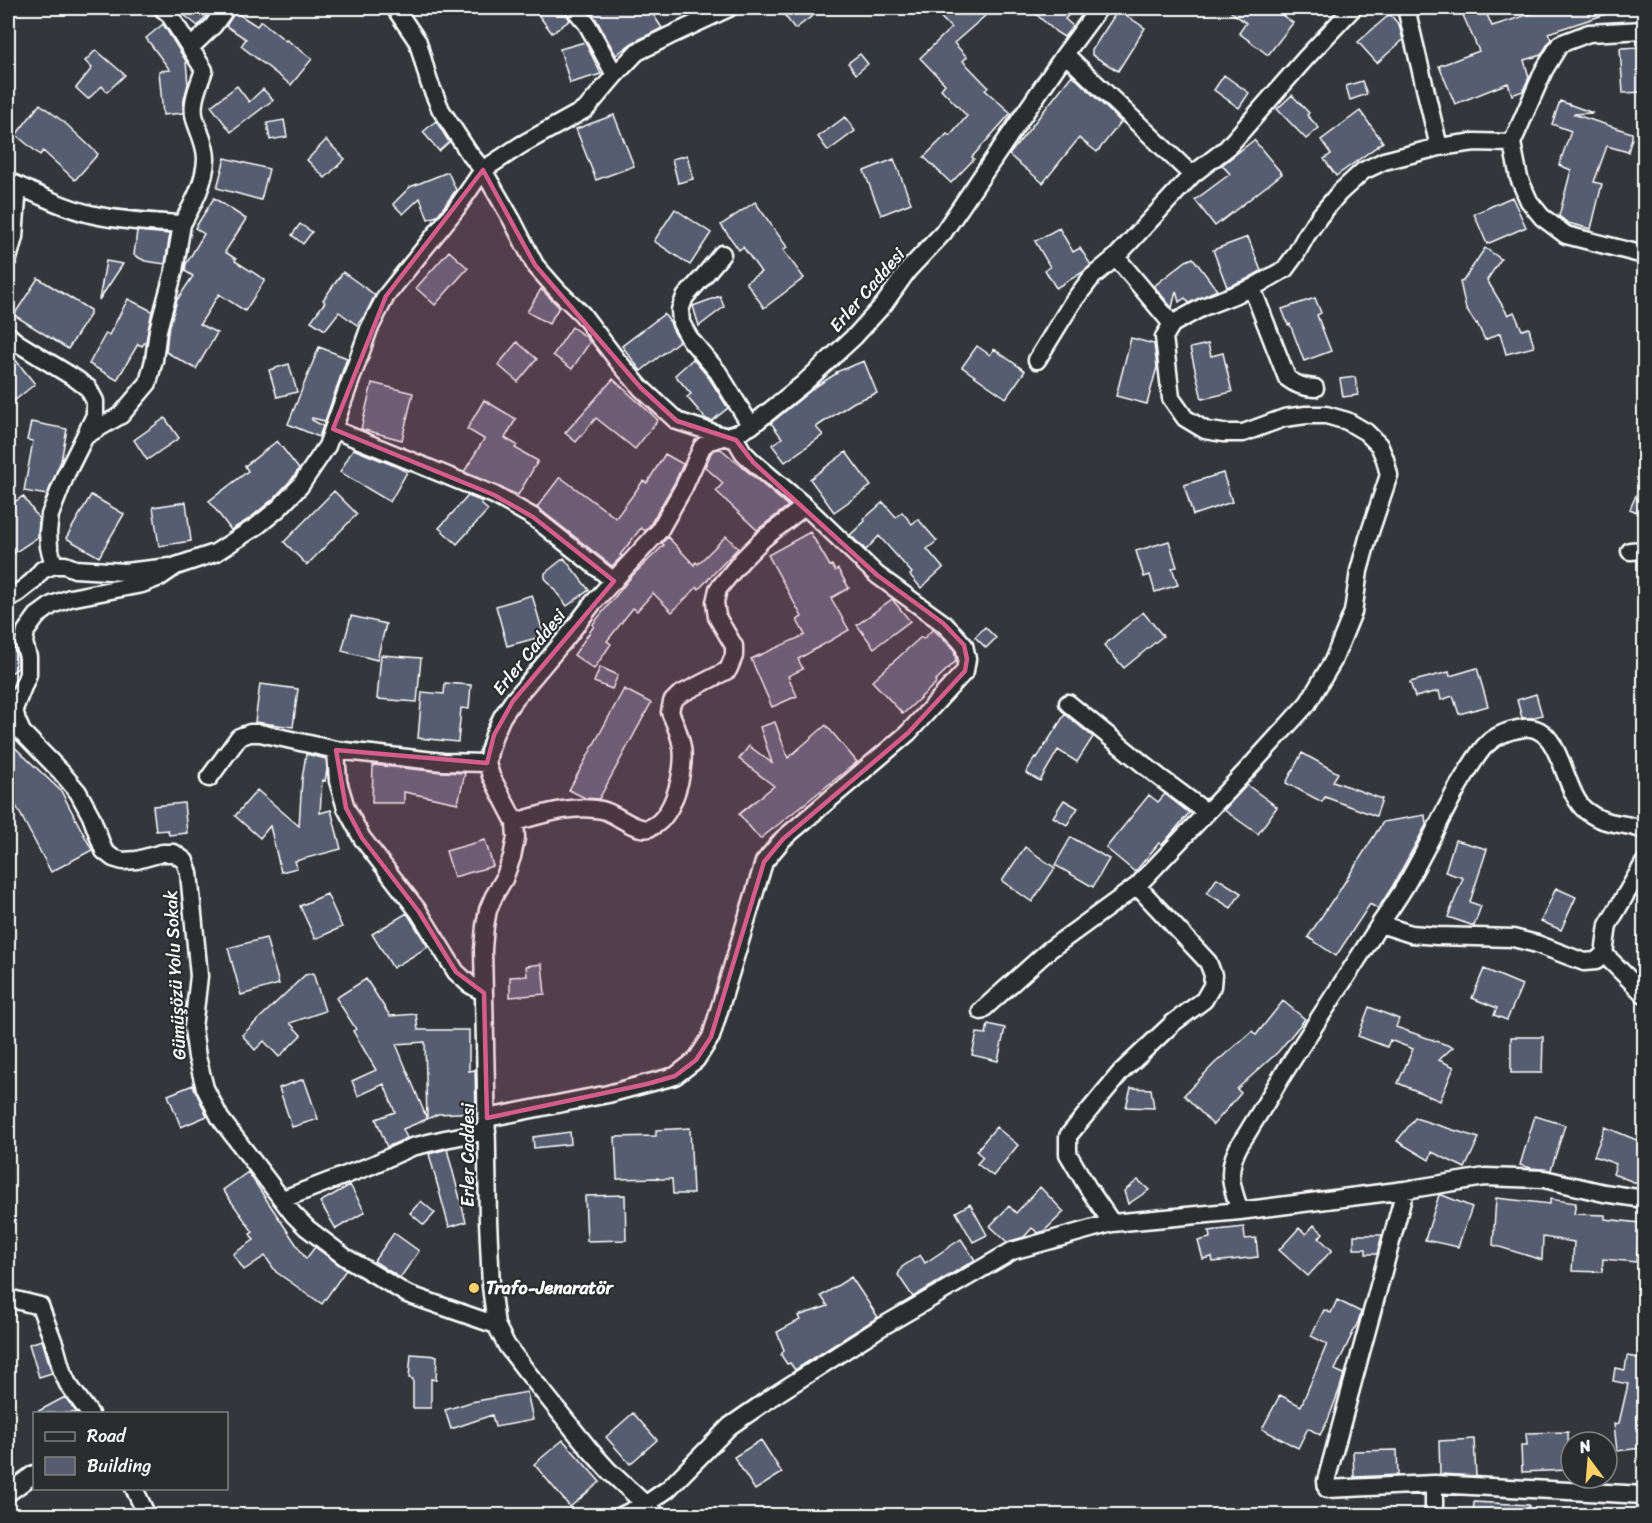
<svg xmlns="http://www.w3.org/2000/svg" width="1652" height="1523" font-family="Sriracha,sans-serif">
<rect width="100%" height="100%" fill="#33373b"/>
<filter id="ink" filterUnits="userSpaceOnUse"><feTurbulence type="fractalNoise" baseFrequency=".0167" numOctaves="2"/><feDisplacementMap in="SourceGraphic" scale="12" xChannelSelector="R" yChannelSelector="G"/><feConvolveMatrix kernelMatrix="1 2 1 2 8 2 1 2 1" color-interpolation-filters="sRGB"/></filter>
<g filter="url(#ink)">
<path fill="#575d6f" stroke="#fff" stroke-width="1.5" d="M190 8H213L198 26 184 15Z
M533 8H564L566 14 570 20 552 33Z
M587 8H649L662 28 632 43 616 55 596 19Z
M779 8H823L795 29Z
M932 8H994L954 43 967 57 963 61 988 87 985 90 1011 113 972 157 974 159 951 183 924 157 947 134 950 136 967 116 941 89 945 84 920 58 951 28Z
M1029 8H1075L1065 19 1073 26 1064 37 1056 32Z
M1226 8H1272L1293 23 1268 55 1239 33 1246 23Z
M1475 8H1484L1492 26 1550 8H1619V10L1548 33 1551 39 1541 55 1524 60 1529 77 1523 91 1512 95 1508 83 1455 104 1439 66 1479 51 1462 13Z
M1118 10 1145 28 1118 71 1092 55V50Z
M235 12 257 26 261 21 286 41 287 40 312 59 291 85 241 46 246 39 226 26Z
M1390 14 1399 25 1403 40 1377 63 1358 42Z
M163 24 186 61 188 84 184 99 183 113 163 115 159 71 170 70 146 38Z
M585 42 601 74 570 83 560 49Z
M1644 47V92L1623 93 1620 48Z
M96 50 125 75 107 92 102 86 88 99 76 88 92 68 85 61Z
M860 54 868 64 856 74 848 63Z
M1072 75 1121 122 1097 152 1079 138 1043 183 1009 155Z
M1224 75 1249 93 1239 108 1214 90Z
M1362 81 1367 94 1350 100 1346 86Z
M237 86 249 102 263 89 273 100 231 132 211 106Z
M1292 95 1309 113 1307 115 1319 128 1306 139 1277 109Z
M1560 101 1593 113 1573 114 1632 133V138L1628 152 1607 146 1594 182 1602 184 1591 229 1568 223 1559 216 1571 170 1559 165 1571 131 1552 124Z
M40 104 65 123 98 154 75 180 43 151 40 155 16 135Z
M1360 111 1383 142 1336 176 1324 159 1331 154 1321 140Z
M614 115 634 166 596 180 576 129Z
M845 117 855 131 828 151 818 137Z
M284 120 287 137 270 140 267 123Z
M436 121 449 142 439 151 423 132Z
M326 140 345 159 325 178 307 160Z
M1254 140 1282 174 1215 226 1195 200 1230 174 1222 165Z
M687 155 693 179 678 183 672 159Z
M225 158 269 169 261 200 217 188Z
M894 159 911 203 881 215 864 171Z
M448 172 456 190 437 216 428 219 420 198 403 214 393 204 410 187Z
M1512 197 1526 227 1487 244 1474 214Z
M214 198 246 219 225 252 236 259 235 261 265 280 245 311 219 294 200 324 217 333 196 369 166 352 168 332 177 300 193 276 185 271 186 264 204 234 195 228Z
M755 202 787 247 783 250 804 278 764 308 746 282 761 272 743 247 739 250 721 225Z
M675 209 711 233 690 265 654 241Z
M300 224 312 232 303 244 292 235Z
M1059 228 1073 252 1080 248 1091 265 1083 272 1056 288 1045 270 1050 267 1035 241Z
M137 231 170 234 165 264 145 261 134 255Z
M1248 237 1261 271 1247 279 1227 287 1213 250Z
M1485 248 1501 259 1487 280 1508 315 1514 312 1522 330 1529 328 1534 347 1506 354 1500 333 1485 340 1477 323 1476 324 1466 309 1460 282 1463 281Z
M449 251 468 268 435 305 416 288Z
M1193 258 1217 290 1189 303 1185 298 1179 302 1176 291 1172 308 1154 286 1186 261Z
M106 261 123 264 99 300Z
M343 272 375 295 365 315 357 325 339 312 325 330 311 321 325 302 323 300Z
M38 278 90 310V315L68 349 14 315Z
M541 289 559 307 549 324 527 312Z
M720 296 724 307 699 326 693 306Z
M1315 298 1321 313 1317 315 1331 351 1304 361 1290 324 1288 325 1282 309Z
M128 299 152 311 146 341 142 346 138 344 117 380 89 364 106 333 109 335Z
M664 314 670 322 672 328 679 341 641 371 622 346Z
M572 327 586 337 590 342 572 369 553 355Z
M1131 338 1154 344 1157 367 1147 404 1116 396Z
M517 342 537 359 518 382 498 365Z
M1208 344 1211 356 1223 353 1232 392 1202 399 1190 348Z
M977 346 990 355 994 349 1025 371 1006 398 962 367Z
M319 347 347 358 325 421 312 418V420L323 426 319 437 288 424Z
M14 358 35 384 8 406V364Z
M693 359 709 378 728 408 712 421 706 419 687 397 691 394 675 375Z
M864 361 877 393 854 402 816 427 823 435 785 462 772 445 782 438 771 423 815 387 837 373 836 372Z
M289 364 297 392 277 397 269 370Z
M1355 377 1358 395 1343 397 1340 379Z
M613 379 658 420 635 449 596 418 576 442 565 433Z
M372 383 413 393 402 440 361 429Z
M484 400 516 419 505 438 517 445 515 448 538 461 518 495 464 472 484 439 467 429Z
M165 418 179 438 147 460 134 440Z
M31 422 67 429 61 461 47 495 24 491 33 441 27 440Z
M277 441 299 469 292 479 273 499 249 519 231 530 209 501 248 471 245 466Z
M353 449 395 466 407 472 390 502 340 472Z
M721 449 788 506 757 530 716 491 723 483 705 467 711 453 714 450Z
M846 452 871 486 834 512 810 479Z
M665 454 683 464 675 482 650 525 645 531 641 528 620 555 622 556 612 566 537 507 560 477 616 518 643 481 647 483Z
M1223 473 1232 502 1193 515 1184 485Z
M1644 477V515L1630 509Z
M334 491 357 514 307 565 284 542Z
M91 495 124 514 99 557 66 538Z
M23 496 39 519 38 537 8 557V507Z
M468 496 483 502 481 504 488 510 457 544 439 528Z
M186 502 191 541 159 546 153 507Z
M883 502 896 517 902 512 912 524 918 519 937 541 927 549 943 568 921 588 910 575 912 573 879 536 866 550 850 535 865 521 864 519Z
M810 532 830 566 832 565 835 571 838 569 849 588 831 598 849 630 798 659 803 669 788 676 797 696 772 707 751 659 805 635 797 620 802 617 768 555Z
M726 536 738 548 699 589 697 587 672 612 653 593 637 611 633 608 607 641 611 644 594 669 574 655 594 626 593 624 631 577 664 545 662 543 668 537 694 565 696 562 698 564Z
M1169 541 1177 567 1172 568 1178 585 1155 592 1150 575 1144 577 1136 551Z
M564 558 589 590 567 606 545 578V573Z
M532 595 544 636 507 646 496 606Z
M892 599 910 621 874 648 857 625Z
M1143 612 1163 636 1124 668 1104 645Z
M351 616 386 624 377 660 342 651Z
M985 627 996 638 986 648 975 637Z
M933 629 954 650 956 661 935 681 936 683 903 714 872 681 921 637 923 639Z
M14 647 18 658V668L8 675V652Z
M381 655 421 658 417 702 377 699Z
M600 667 618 675 612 689 594 682Z
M1477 668 1488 706 1459 714 1453 696 1441 700 1439 691 1415 697 1410 682 1449 672 1450 676Z
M445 683 471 685 469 709 461 708 458 742 418 738 422 692 444 694Z
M260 684 298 689 293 727 255 722Z
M624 689 651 703 599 799 585 798 569 790Z
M1536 694 1542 715 1531 718H1522L1517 700Z
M1065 714 1093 737 1077 762 1058 750 1040 781 1026 773 1035 757 1037 758Z
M775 722 788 758 826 725 857 762 760 839 739 814 774 786 739 759 749 746 772 763 760 727Z
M8 741 61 791 92 850 51 872 14 802 8 809Z
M1302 753 1338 773 1333 781 1382 799 1376 816 1325 797 1322 802 1286 783Z
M306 754 326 759 327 770 325 781 322 780 320 813 331 810 341 849 295 861 297 868 281 872 270 826 260 838 235 816 257 790 299 826 302 779Z
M373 765 442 772 465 773 458 803 404 792V803H372Z
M1247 785 1277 807 1258 834 1224 810Z
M1165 794 1189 813 1162 845 1159 843 1135 872 1106 848 1149 795 1158 802Z
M1064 800 1078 808 1067 825 1053 817Z
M184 803 187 833 169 835 168 830 156 831 153 806Z
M1425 815 1426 825 1392 887 1378 909 1370 904 1336 956 1308 937 1333 899H1334L1383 822Z
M1071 837 1109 859 1093 887 1055 865Z
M485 840 493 866 454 877 446 851Z
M1455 840 1487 849 1470 902 1481 906 1474 926 1448 917 1463 878 1445 872Z
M1025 847 1055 868 1032 902 1002 881Z
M1217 878 1241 893 1231 908 1207 893Z
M1556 888 1576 897 1561 930 1541 921Z
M327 894 342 927 315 939 300 906Z
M407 913 428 947 393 968 372 934Z
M266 938 279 984 241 995 228 948Z
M542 964 545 994 510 997V977L527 976 526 966Z
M1484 969 1522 985 1507 1020 1494 1015 1497 1008 1472 998Z
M313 973 325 1011 290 1023 301 1035 279 1057 264 1041 255 1050 242 1035 305 975Z
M366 979 390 1016 416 1014 418 1030H469V1071L475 1070 476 1112 438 1114 427 1119 425 1042 396 1044 427 1119 403 1129 407 1138 387 1147 376 1119 395 1112 384 1084 358 1096 352 1081 376 1070 353 1031 356 1029 336 998Z
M1283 1001 1305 1019 1278 1052 1237 1089 1241 1093 1213 1125 1184 1095 1215 1063 1252 1031 1256 1035Z
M1369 1007 1399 1019 1396 1027 1453 1047 1439 1060 1454 1067 1440 1101 1398 1083 1413 1049 1390 1040 1387 1047 1358 1036Z
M988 1024 1005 1028 998 1061 972 1055 977 1033 986 1034Z
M1511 1037H1543L1542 1073H1511Z
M304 1079 318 1119 292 1127 279 1088Z
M193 1085 196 1092 207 1116 181 1127 168 1095Z
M1131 1088 1151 1089 1154 1108 1126 1107Z
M1535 1116 1565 1125 1551 1170 1531 1168 1520 1165Z
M1415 1118 1479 1138 1465 1168 1432 1152 1429 1160 1397 1141Z
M996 1127 1018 1145 993 1176 977 1164 983 1157 976 1151Z
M1605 1127 1644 1143V1186L1613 1174 1616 1164 1594 1156Z
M690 1128 693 1194H673L672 1179H658V1178L617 1179 615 1137 656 1136V1130Z
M570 1132 571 1144 534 1148 533 1137Z
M447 1149 466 1222 449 1227 429 1154Z
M248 1172 306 1259 315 1247 346 1270 322 1304 276 1272 265 1256 244 1270 233 1254 254 1240 250 1234 253 1232 223 1190Z
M1138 1180 1149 1190 1128 1204 1124 1191Z
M350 1185 365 1212 336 1229 320 1202Z
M1040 1187 1064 1212 1044 1231 1038 1233 1032 1228 1024 1237 1007 1242 990 1226 1009 1206 1016 1213Z
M625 1195 626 1240 587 1241 585 1196Z
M1439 1195H1442L1472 1207 1458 1247 1425 1240Z
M1496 1198 1550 1204V1199L1576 1203 1574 1214 1605 1215V1219L1640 1223 1636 1262 1603 1259 1602 1272 1572 1271 1574 1242 1543 1237 1542 1260 1493 1245Z
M421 1201 435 1213 424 1225 410 1213Z
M970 1204 987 1235 973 1242 956 1212Z
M1314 1225 1323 1233 1319 1238 1332 1250 1308 1276 1279 1250 1299 1228 1306 1234Z
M1244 1227 1245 1239 1256 1238 1258 1257 1213 1262 1212 1257 1203 1259 1198 1241 1210 1238 1209 1231Z
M394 1233 419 1251 400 1278 374 1261Z
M1354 1235H1382L1377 1254H1366V1249H1354Z
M961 1239 975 1260 913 1297 898 1275 902 1267 920 1255 925 1263Z
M851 1277 878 1317 795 1370 790 1363 787 1364 781 1355 784 1350 777 1332 800 1320 798 1316 828 1306 821 1296Z
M1337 1300 1361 1312 1358 1322 1335 1370 1344 1374 1340 1388 1328 1420 1320 1435 1308 1428 1298 1448 1262 1429 1280 1395 1301 1406 1327 1344 1311 1336 1324 1310 1331 1313Z
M42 1340 52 1373 39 1377 29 1344Z
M411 1354 437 1356 436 1380 431 1379V1408H413V1379L409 1378Z
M1627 1356 1644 1359V1405L1642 1416 1637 1415 1641 1448 1617 1451 1614 1424 1619 1423 1628 1384 1613 1381 1615 1368 1625 1370Z
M527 1392 533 1420 495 1427 492 1415 451 1429 445 1410 471 1402Z
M65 1397 77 1413H35Z
M633 1413 657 1440 630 1464 606 1437Z
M1568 1432 1569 1470 1522 1472 1521 1445H1527L1526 1433Z
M1474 1439 1476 1476 1440 1474 1439 1441Z
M563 1440 600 1482 570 1507 534 1464Z
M761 1440 782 1473 755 1490 734 1457Z
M1397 1450 1398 1475 1354 1477 1353 1451Z
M1474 1502 1529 1505 1528 1515H1473Z"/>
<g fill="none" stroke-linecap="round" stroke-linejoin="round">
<defs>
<path id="minor" d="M162 8 169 14 204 70C199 85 190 103 195 119 199 133 206 144 206 159 205 183 193 204 182 224
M395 8 418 42 429 82 441 110 469 153 483 170 512 220 535 265 557 290 582 314 617 360 641 388 677 421 736 440 743 452 753 462 805 506 877 575 943 623 955 635 964 645 967 659 965 671 908 733 783 839 764 862 711 1037 696 1060 675 1076 608 1094 487 1118
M574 8 587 24 615 75
M1406 8 1439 147
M191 47 213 26 226 8
M1065 54 1192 175
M1512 143 1544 70 1560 44 1589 33 1644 30
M8 181C34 193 62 207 90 214 120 221 152 222 182 224L174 271 158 330 154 360 148 383 121 415 85 436 66 474 50 515 48 532 49 547 54 565
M722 254 703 277 685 297 680 310 681 323 690 339 718 372 751 426
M1116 257 1172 324
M8 259 14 237 18 186
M1252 288 1287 378C1296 385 1303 387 1315 388
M8 335 16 342 76 379 88 388 95 401V415L85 436
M1037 360 1072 303 1092 277 1116 257 1192 175 1227 148 1305 59 1353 8
M333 429 494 495 533 517 614 581
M1630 551 1644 550
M8 598 18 593 32 582 42 570 54 565H65L75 569 125 572 170 567
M1068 703 1159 777 1206 812
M336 750 338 781 346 808 362 838 419 912 456 972 469 984 484 993
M209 778 239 737 250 733H260L336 750 443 762 487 763
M515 822C543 814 573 804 602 810 616 813 635 832 649 828 673 820 686 770 682 747 680 735 675 723 670 712L672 702 679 695 728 670 734 656V646L717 617 715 602 718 589 742 560 763 539 805 506
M1380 924 1411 934 1437 936 1513 938 1537 944 1584 962 1596 961 1604 954 1608 925 1644 863
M1604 954 1644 994
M981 1011 1049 950 1137 886 1247 770 1308 703 1333 661 1353 612 1359 571 1368 538 1389 475 1385 459 1379 445 1366 432 1347 421 1326 415H1306L1284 418 1243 433H1223L1205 430 1185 418 1171 398 1164 337 1172 324 1203 307 1252 288 1285 269 1296 254 1306 236 1319 217 1339 193 1363 171 1384 161 1439 147 1475 142 1512 143 1519 178 1529 201 1542 217 1566 235 1644 255
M1405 1190 1326 1481 1327 1489 1434 1484 1644 1495
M283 1199 372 1165 412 1147 445 1139 487 1131
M1240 1211C1232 1188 1226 1173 1237 1150 1240 1143 1245 1137 1249 1130 1258 1115 1268 1100 1277 1084 1310 1031 1345 980 1378 927 1388 912 1399 897 1408 881 1426 850 1441 817 1459 785 1467 772 1474 759 1484 747 1494 736 1509 730 1524 728 1562 724 1562 790 1585 810 1606 827 1622 821 1644 830
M1112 1223 1088 1188 1068 1154V1136L1121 1072 1173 1023 1204 1000 1212 986 1213 975 1208 962 1137 886
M8 1298 40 1306 55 1346 62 1371 68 1384 90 1414
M496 1325 407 1294 345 1257 307 1228 293 1214 220 1118 205 1088 197 1057 193 1028 199 976 189 873 185 861 174 853H162L137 860 123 861 113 858 104 851 91 816 78 792 61 772 22 732 17 721 14 709 28 674V657L24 643 26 631 37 616 52 605 70 598 142 584 160 577 176 566 215 553 257 526 279 508 300 486 327 446 369 329 386 296 456 209 483 170 521 145 586 109 615 75 637 52 669 36 729 8
M134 1488 147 1516
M8 1493 34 1474
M621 1516 646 1504 668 1489 730 1426 775 1395 878 1329 1012 1251 1112 1223 1240 1211 1405 1190 1485 1177 1544 1179 1604 1193 1644 1199
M658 1516 609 1471 590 1450 527 1372 507 1346 496 1325 491 1286 488 1221 486 1088 483 949 485 926 488 910 494 896 504 879 512 857 516 838 515 822 491 776 487 763 489 752 494 735 502 717 513 701 567 637 593 603 659 531 684 487 702 447 709 441 738 433 751 426 803 384 855 336 884 304 908 270 943 233 1065 54 1099 8
M1432 1516 1434 1510V1484"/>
</defs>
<use href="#minor" stroke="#fff" stroke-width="21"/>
<use href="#minor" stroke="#2a2d2e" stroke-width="16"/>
</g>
</g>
<path fill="#d45d8c" fill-opacity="0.2" stroke="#d45d8c" stroke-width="4.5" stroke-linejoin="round" d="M483 170 535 265 641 388 677 421 736 440 753 462 877 575 943 623 964 645 967 659 965 671 908 733 783 839 764 862 711 1037 696 1060 675 1076 647 1084 487 1118 484 993 456 972 419 912 362 838 346 808 336 750 487 763 494 735 513 701 614 581 533 517 494 495 333 429 386 296Z"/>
<circle fill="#ffd166" stroke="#2a2d2e" stroke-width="2" cx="474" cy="1288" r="6"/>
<g text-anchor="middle" stroke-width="4.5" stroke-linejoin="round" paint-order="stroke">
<g font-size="18" fill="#fff" stroke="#2a2d2e">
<text transform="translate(867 290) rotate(-49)" y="6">Erler Caddesi</text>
<text transform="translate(529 652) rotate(-51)" y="6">Erler Caddesi</text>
<text transform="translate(175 975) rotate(-93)" y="6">Gümüşözü Yolu Sokak</text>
<text transform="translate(468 1155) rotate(-90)" y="6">Erler Caddesi</text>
</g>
<g font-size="18" font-weight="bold" fill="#fff" stroke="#2a2d2e" text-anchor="start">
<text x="486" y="1294">Trafo-Jenaratör</text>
</g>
</g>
<rect width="1652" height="1523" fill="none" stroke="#2a2d2e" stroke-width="30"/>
<rect x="15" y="15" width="1622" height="1493" fill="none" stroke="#fff" stroke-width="2" filter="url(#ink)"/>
<rect x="33" y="1412" width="195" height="78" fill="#2a2d2e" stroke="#7f8182" stroke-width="1.5"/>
<rect x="45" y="1432" width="30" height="9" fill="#2a2d2e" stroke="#7f8182" stroke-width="1.5"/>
<text x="87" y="1442" font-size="18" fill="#ffffff">Road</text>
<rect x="45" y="1457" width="30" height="18" fill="#575d6f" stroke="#7f8182" stroke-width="1.5"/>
<text x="87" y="1472" font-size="18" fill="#ffffff">Building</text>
<g transform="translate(1589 1460) rotate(344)"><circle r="28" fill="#2a2d2e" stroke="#7f8182" stroke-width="1.5"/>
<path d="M0-4.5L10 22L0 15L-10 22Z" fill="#ffd166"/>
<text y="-9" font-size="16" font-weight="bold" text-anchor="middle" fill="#ffffff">N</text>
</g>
</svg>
